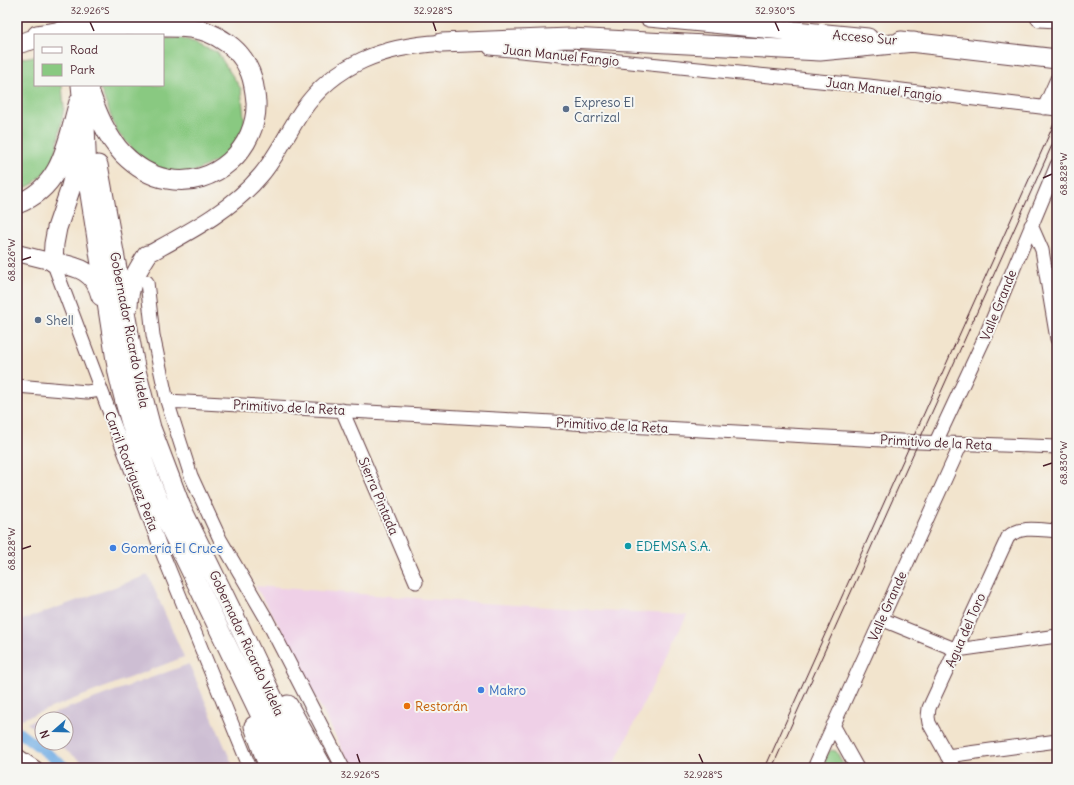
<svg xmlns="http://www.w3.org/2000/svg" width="1074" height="785" font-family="Delius,sans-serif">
<rect width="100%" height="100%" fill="#f6f6f2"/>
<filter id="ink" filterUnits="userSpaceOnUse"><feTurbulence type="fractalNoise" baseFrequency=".025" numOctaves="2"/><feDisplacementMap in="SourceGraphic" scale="8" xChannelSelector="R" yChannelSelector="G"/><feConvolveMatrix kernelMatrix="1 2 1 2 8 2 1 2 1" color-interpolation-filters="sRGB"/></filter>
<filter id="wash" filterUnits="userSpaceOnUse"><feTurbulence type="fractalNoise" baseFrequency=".012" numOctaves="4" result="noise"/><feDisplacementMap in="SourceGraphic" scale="16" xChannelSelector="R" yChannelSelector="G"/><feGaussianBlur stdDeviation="0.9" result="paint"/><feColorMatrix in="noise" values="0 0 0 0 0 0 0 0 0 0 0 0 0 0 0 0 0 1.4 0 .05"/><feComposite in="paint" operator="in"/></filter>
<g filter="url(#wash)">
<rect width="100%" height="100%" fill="#f2e4cd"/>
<path fill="#efd0e7" d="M255 586 481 603 687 615 613 766 609 768H352L273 615Z"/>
<path fill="#cdbed3" d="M148 575 184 657 22 719 17 715V622Z
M189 664 234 768H91L55 743H66V719H42V734L27 723Z"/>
<path fill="#89c981" stroke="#6a7456" d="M180 38 217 52 241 89 245 126 229 155 189 174 168 172 144 161 117 132 99 85H163V40Z
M35 56V85H62L64 108 54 163 33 184 17 192V59Z
M831 750 836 751 845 768H822L828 753Z"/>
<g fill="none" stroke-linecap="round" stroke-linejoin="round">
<path stroke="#73aee4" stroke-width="10" d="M17 731 67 768"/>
</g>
</g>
<g filter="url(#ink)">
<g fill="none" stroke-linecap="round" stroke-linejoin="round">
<defs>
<path id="minor" d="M490 48 869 86 1057 109
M1044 108 1057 79
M1031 225 1042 250 1057 339
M53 262 164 557 250 768
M147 282 153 335 167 401 191 476 220 539 266 618 343 768
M17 386 87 392 101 390
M167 401 919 442 1057 447
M342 410 416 582
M936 442 985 337 1057 165
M881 619 957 650 1057 636
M833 725 857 768
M17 755 36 768
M947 756 1057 741
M814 768 961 444
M954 768 929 723 928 717 929 708 1008 537C1021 525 1040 530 1057 531"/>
<path id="major" d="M17 253 53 262
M147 255C187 233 231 211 261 175 277 156 288 132 302 111 335 63 385 46 441 43"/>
<path id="highway" d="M649 17 868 38
M1040 17 1057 18
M37 35 57 32
M901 41 1057 59
M441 43 570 38 820 51 914 42
M17 44 35 39
M81 85 85 125 87 175 118 373C129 423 145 470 165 517L286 768
M89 90C97 113 106 136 123 154 135 166 150 176 167 179 214 189 258 148 256 102 255 91 254 82 250 72 248 68 246 63 243 59 235 47 220 37 207 32 190 26 172 27 153 27 136 26 119 26 102 26
M80 152 70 190 57 228 54 244 53 262C77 267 94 269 101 296
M98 165 135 367 151 428 181 507 240 628 306 768
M17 204C63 187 67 142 79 102
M128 306C129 284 135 274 147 255
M288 705 323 768
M254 726 269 768"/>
</defs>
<use href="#minor" stroke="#633d43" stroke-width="15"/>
<use href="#major" stroke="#633d43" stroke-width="18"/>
<use href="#highway" stroke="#633d43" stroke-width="21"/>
<use href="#minor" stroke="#fff" stroke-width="13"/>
<use href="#major" stroke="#fff" stroke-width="16"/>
<use href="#highway" stroke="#fff" stroke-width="19"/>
<path stroke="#4a1f2b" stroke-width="1" d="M765 768 1057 117
M772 768 1057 134"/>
<defs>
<path id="highway-bridge" d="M57 32 102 26"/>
</defs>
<use href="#highway-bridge" stroke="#633d43" stroke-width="21" stroke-linecap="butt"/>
<use href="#highway-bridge" stroke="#fff" stroke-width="19"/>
</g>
</g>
<path fill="none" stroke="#4a1f2b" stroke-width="1.5" d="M90 22 94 31M433 22 436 31M775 22 779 31M1043 178 1052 174M22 260 31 257M1043 466 1052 463M22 549 31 546M357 754 360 763M699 754 703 763"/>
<g fill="#5c6f8a" stroke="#f6f6f2" stroke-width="1.5">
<circle cx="566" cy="109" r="4"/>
<circle cx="38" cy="320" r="4"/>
</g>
<circle fill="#0f9aa8" stroke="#f6f6f2" stroke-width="1.5" cx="628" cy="546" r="4"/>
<g fill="#3f7fe0" stroke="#f6f6f2" stroke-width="1.5">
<circle cx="113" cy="548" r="4"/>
<circle cx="481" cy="690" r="4"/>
</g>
<circle fill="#e8710a" stroke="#f6f6f2" stroke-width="1.5" cx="407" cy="706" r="4"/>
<g text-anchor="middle" stroke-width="4" stroke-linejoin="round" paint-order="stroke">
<g font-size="13" fill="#4a1f2b" stroke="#f6f6f2">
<text transform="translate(865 37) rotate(5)" y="5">Acceso Sur</text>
<text transform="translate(561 55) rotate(6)" y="5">Juan Manuel Fangio</text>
<text transform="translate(884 89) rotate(7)" y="5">Juan Manuel Fangio</text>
<text transform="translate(998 305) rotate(-68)" y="5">Valle Grande</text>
<text transform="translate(130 330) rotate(79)" y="5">Gobernador Ricardo Videla</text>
<text transform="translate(289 407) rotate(3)" y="5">Primitivo de la Reta</text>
<text transform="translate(612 425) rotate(3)" y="5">Primitivo de la Reta</text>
<text transform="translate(936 442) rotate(3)" y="5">Primitivo de la Reta</text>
<text transform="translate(132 471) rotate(69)" y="5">Carril Rodríguez Peña</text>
<text transform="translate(379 496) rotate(67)" y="5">Sierra Pintada</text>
<text transform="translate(887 606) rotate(-66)" y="5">Valle Grande</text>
<text transform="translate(965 630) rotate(-66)" y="5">Agua del Toro</text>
<text transform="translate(247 643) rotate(65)" y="5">Gobernador Ricardo Videla</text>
</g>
<g font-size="13" fill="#4e5e75" stroke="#f6f6f2" text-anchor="start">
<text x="574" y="107">Expreso El<tspan x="574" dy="15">Carrizal</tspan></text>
<text x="46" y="325">Shell</text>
</g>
<g font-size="13" fill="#0d838f" stroke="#f6f6f2" text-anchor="start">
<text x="636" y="551">EDEMSA S.A.</text>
</g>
<g font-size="13" fill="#366cbe" stroke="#f6f6f2" text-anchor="start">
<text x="121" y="553">Gomería El Cruce</text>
<text x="489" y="695">Makro</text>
</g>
<g font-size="13" fill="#c56008" stroke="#f6f6f2" text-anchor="start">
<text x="415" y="711">Restorán</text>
</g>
</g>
<rect width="1074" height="785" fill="none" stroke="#f6f6f2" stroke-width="44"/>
<rect x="34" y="34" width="130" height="52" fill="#f6f6f2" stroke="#b1a0a2"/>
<rect x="42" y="47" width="20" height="6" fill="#ffffff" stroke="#b1a0a2"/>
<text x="70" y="54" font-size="12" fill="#4a1f2b">Road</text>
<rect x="42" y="64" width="20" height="12" fill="#89c981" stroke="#b1a0a2"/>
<text x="70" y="74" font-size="12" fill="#4a1f2b">Park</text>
<g transform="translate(54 731) rotate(250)"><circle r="19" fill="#f6f6f2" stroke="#b1a0a2"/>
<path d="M0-3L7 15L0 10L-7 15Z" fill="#1f6fb2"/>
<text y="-6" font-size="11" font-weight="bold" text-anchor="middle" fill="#4a1f2b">N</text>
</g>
<rect x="22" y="22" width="1030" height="741" fill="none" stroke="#4a1f2b" stroke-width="1.5"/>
<g font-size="10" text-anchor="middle" fill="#4a1f2b">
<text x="90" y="14">32.926°S</text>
<text x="433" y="14">32.928°S</text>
<text x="775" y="14">32.930°S</text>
<text transform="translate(1063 174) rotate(-90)" y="4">68.828°W</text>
<text transform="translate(11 260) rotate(-90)" y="4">68.826°W</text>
<text transform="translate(1063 463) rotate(-90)" y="4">68.830°W</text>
<text transform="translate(11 549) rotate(-90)" y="4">68.828°W</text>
<text x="360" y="778">32.926°S</text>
<text x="703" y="778">32.928°S</text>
</g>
</svg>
